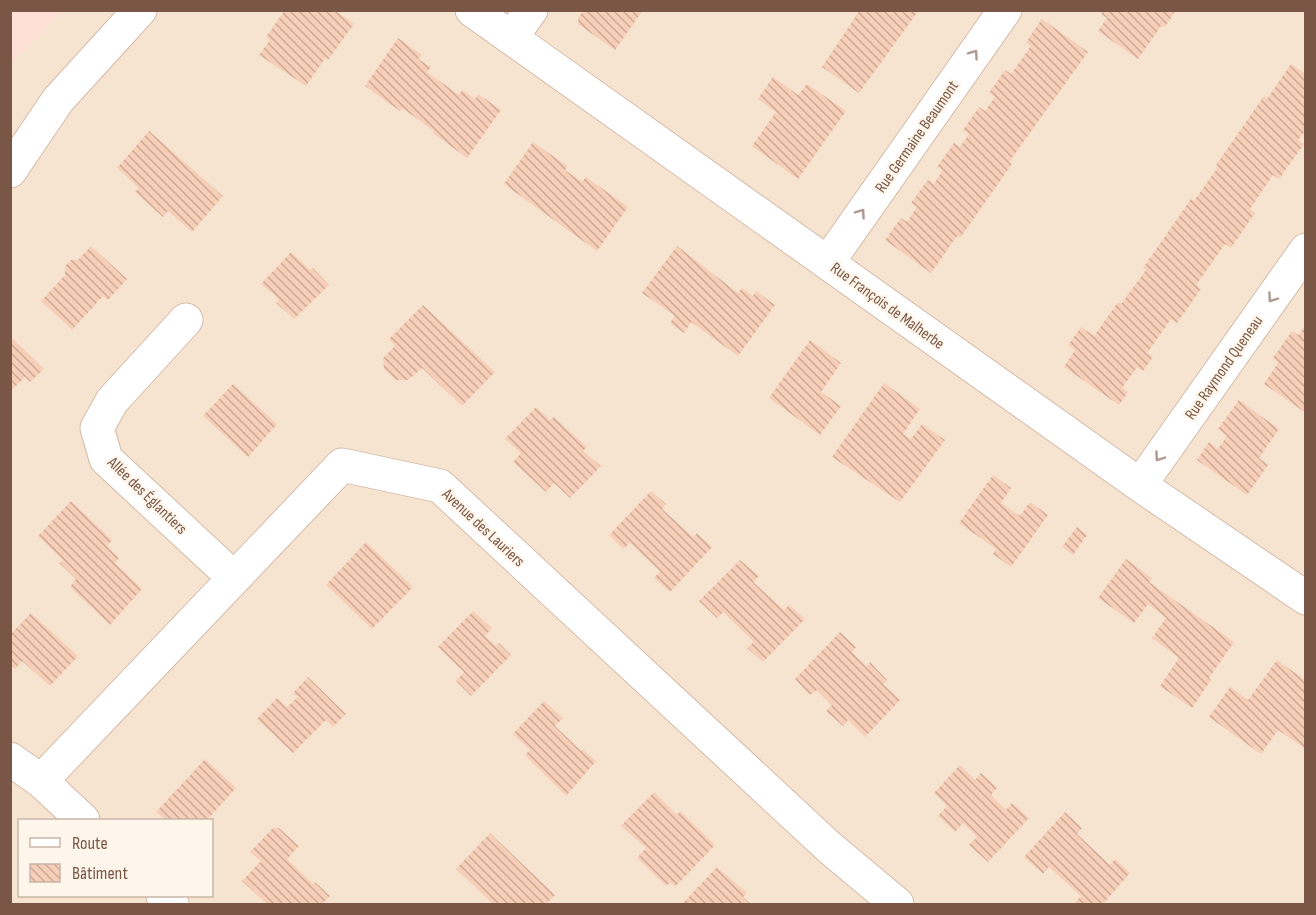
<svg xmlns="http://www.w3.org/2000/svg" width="1316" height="915" font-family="'Sofia Sans Condensed',sans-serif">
<defs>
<pattern id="building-back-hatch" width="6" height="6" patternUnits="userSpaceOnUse" patternTransform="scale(1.5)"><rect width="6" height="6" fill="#f7ceb7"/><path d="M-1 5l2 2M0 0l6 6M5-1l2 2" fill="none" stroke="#cdaa97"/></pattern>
</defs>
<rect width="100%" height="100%" fill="#fef2e2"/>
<path fill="#f7e4d0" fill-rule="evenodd" d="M61 10 1305 11V904H11L10 64ZM20 820H212V896H20Z"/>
<path fill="#ffe0d6" d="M11 10 61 11 11 64 10 11Z"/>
<path fill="url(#building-back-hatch)" d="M285 10H335L354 24 328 60 326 57 306 86 259 55 270 40 266 37Z
M584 10H643L615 50 578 24V18Z
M860 10H919L859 93 822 67Z
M1104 10H1176L1165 27 1162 25 1138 59 1098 31 1107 18 1101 14Z
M1042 19 1088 52 1009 162 1012 164 960 238 957 236 931 273 885 240 901 218 907 222 917 207 911 203 928 180 934 184 943 170 937 167 954 143 960 147 969 134 963 130 979 107 985 111 995 97 989 93 1005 70 1011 74 1031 46 1026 42Z
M398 38 422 55 418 59 431 67 427 72 459 95 462 90 475 99 478 94 501 110 467 158 433 133 434 131 402 108 400 111 365 86Z
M1291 64 1306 74V130L1298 140 1304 144 1279 179 1273 175 1250 209 1255 213 1231 248 1225 244 1196 285 1201 289 1177 323 1171 319 1147 353 1153 357 1143 371 1137 367 1122 388 1128 392 1119 405 1064 367 1075 350 1068 345 1081 327 1094 336 1118 302 1121 304 1146 270 1143 268 1191 199 1194 201 1218 167 1216 165 1264 96 1267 99Z
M773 77 798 95 807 84 846 111 798 179 752 146 776 112 758 99Z
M149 131 223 196 192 232 168 211 163 217 135 192 139 188 117 168Z
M533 142 567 166 565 170 582 182 586 177 628 207 597 251 504 184Z
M91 246 127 279 108 300 103 296 72 330 41 301 65 275V266L71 260H78Z
M677 246 738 293 742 288 753 296 756 291 775 305 738 356 691 322 684 333 670 323 675 316 642 293Z
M291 252 310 270 313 268 329 285 294 319 276 303 279 299 261 284Z
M423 305 495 372 462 406 422 368 408 380H396L384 369 383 358 395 346 389 339Z
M1306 325V413L1264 384 1278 363 1273 358 1292 331 1298 335Z
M10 336 44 369 30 382 25 377 10 392Z
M810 340 841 363 821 392 841 406 820 435 769 398Z
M884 383 920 409 903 434 911 439 922 424 945 440 900 502 832 457Z
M233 384 277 424 248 457 203 416Z
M1239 400 1279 429 1259 458 1268 465 1247 495 1197 460 1209 442 1218 449 1227 436 1218 429Z
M536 407 550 420 554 417 587 447 583 451 601 466 570 498 554 483 546 492 513 462 521 453 505 439Z
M993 475 1011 488 1001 503 1020 516 1030 502 1048 515 1011 567 993 554 996 549 959 523Z
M651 491 666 504 662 509 693 537 697 533 712 547 670 592 654 578 660 571 630 543 623 549 609 535Z
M71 501 112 540 107 546 119 558 115 563 142 589 110 625 70 587 76 579 59 563 63 560 38 536Z
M1077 527 1087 535 1073 555 1062 547Z
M366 542 413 587 372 629 326 585Z
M1126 559 1152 578 1149 582 1234 642 1209 678 1211 680 1192 708 1160 686 1179 658 1152 638 1166 618 1148 604 1134 623 1098 598Z
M740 560 759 576 753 582 784 610 789 605 805 619 763 662 747 648 754 642 723 612 717 618 699 601Z
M473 611 492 628 485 636 496 646 499 643 511 655 471 696 456 681 464 672 438 647Z
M31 613 78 656 50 686 22 661 15 669 10 665V635Z
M840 632 856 647 852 652 867 667 870 662 887 680 883 684 900 700 865 737 848 720 843 726 826 711 832 705 817 690 810 695 795 679Z
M1277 660 1306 681V690L1304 693 1306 694V749L1278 730 1261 754 1209 717 1230 687 1248 700Z
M308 677 346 714 333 727 326 720 293 753 257 719 277 698 287 707 298 697 293 693Z
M544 701 563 718 555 726 581 751 582 749 596 761 566 796 525 755 530 750 513 734Z
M205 759 236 788 207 820H166L156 812Z
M960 765 975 780 981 773 997 788 991 795 1006 810 1012 803 1029 818 988 862 969 845 977 837 963 823 955 832 938 816 947 806 934 793Z
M654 792 677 815 680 811 715 845 675 887 670 882 666 886 637 858 646 848 621 826Z
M1065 812 1082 828 1077 834 1110 865 1115 859 1130 873 1103 904H1077L1075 903 1081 896 1049 867 1043 874 1024 857Z
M273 828H279L299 846 287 859 313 884 315 882 330 896 322 904H267L242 881 261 861 250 852Z
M490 833 555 895 546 904H493L456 869Z
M717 867 747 893 743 897 751 904H682Z"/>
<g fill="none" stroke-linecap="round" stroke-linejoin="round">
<defs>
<path id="minor" d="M472 10 1140 485 1306 598
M511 38 531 10
M828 262 1005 10
M186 320 112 401 97 428 106 459 234 578
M1140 485 1306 250
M10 759 41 781 83 820
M41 781 342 465 440 486 830 848 897 904
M163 896 172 904"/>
<path id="tertiary" d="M10 171 58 100 140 10"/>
</defs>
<use href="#minor" stroke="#d3bbaa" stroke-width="35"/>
<use href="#tertiary" stroke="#d3bbaa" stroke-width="35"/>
<use href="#minor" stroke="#fff" stroke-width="33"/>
<use href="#tertiary" stroke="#fff" stroke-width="33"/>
</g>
<defs><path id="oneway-chevron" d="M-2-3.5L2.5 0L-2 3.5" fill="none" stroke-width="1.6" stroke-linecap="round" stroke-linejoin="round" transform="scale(1.5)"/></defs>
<g stroke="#af9a90">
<use href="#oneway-chevron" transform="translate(974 54) rotate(-55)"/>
<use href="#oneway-chevron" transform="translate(861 213) rotate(-55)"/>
<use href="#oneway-chevron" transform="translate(1272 298) rotate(125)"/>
<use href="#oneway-chevron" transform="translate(1159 457) rotate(125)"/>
</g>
<g text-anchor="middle" stroke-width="4.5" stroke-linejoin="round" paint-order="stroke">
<g font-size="16" fill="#795646" stroke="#fff6eb">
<text transform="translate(916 136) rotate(-55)" y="6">Rue Germaine Beaumont</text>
<text transform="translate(888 305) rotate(36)" y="6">Rue François de Malherbe</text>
<text transform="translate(1223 367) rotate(-55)" y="6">Rue Raymond Queneau</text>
<text transform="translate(148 495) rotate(44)" y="6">Allée des Églantiers</text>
<text transform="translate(484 527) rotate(43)" y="6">Avenue des Lauriers</text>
</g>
</g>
<rect width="1316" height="915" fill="none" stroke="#795646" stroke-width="24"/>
<rect x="18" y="819" width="195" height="78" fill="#fff6eb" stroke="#c9b6a9" stroke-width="1.5"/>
<rect x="30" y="838" width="30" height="9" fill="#ffffff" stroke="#c9b6a9" stroke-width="1.5"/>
<text x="72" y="849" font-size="18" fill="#795646">Route</text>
<rect x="30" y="864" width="30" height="18" fill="url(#building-back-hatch)" stroke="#c9b6a9" stroke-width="1.5"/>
<text x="72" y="879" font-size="18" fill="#795646">Bâtiment</text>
</svg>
